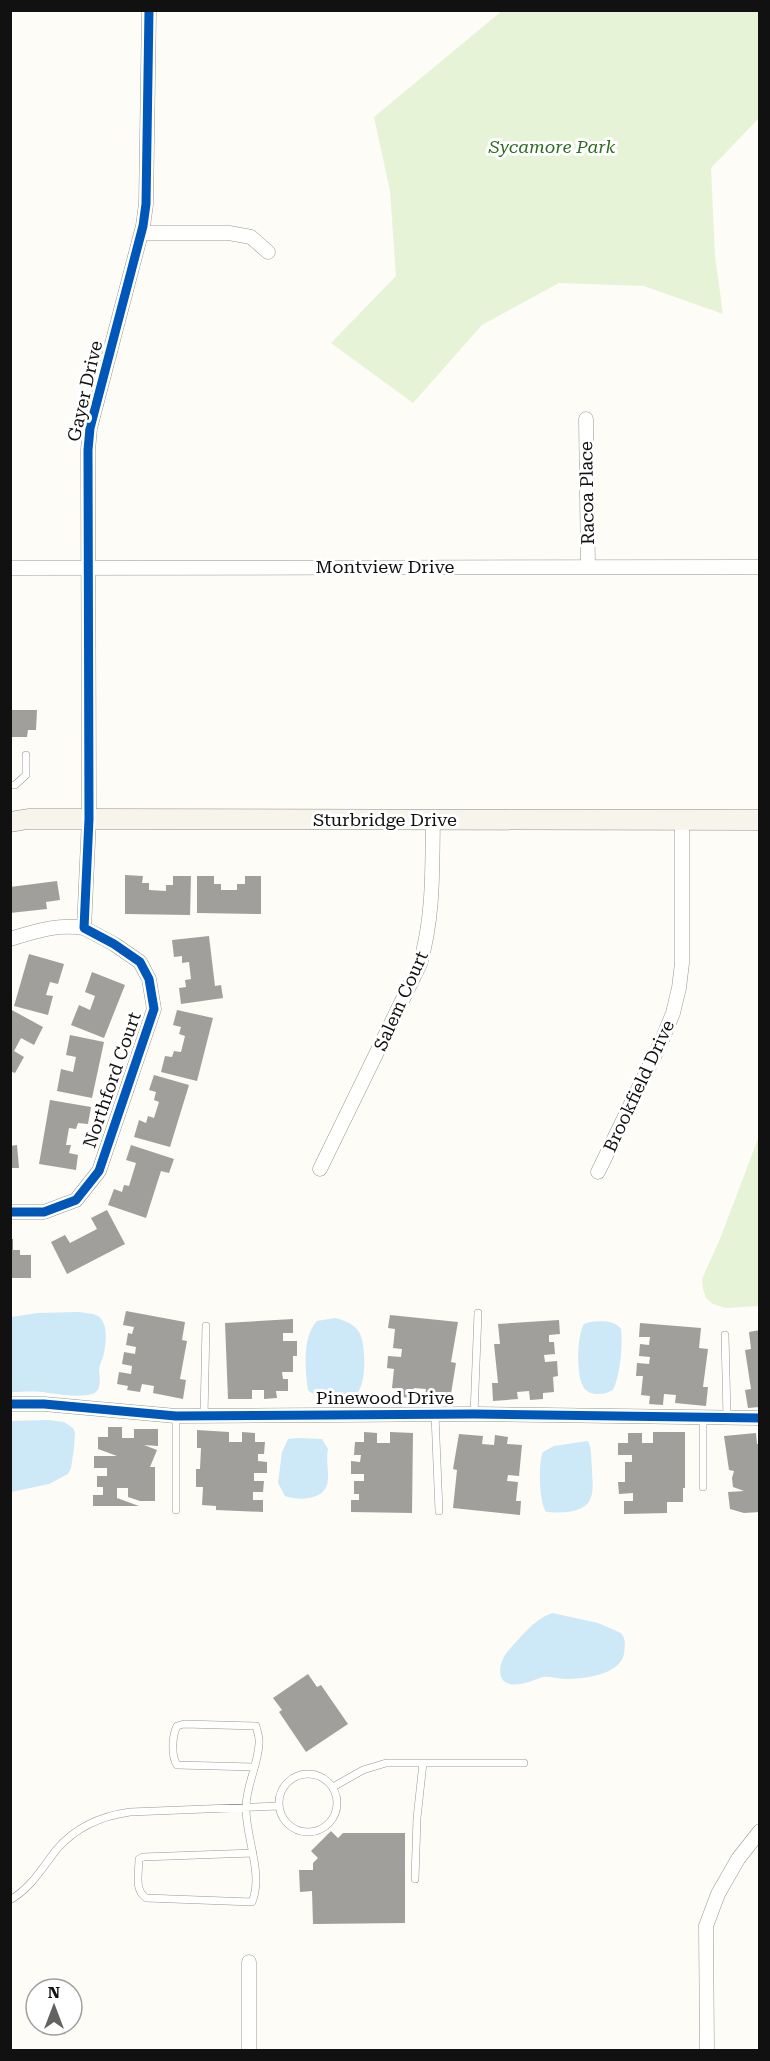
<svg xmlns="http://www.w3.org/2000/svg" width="770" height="2061" font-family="'Roboto Serif',serif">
<rect width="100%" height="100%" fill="#fdfcf7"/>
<path fill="#e7f3d7" d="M503 10 759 11V118L711 168 715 256 723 314 644 286 559 283 482 325 413 403 331 343 396 276 390 191 374 117Z
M759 1136V1306L725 1308 713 1304 706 1298 703 1289 702 1279 720 1239Z"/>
<path fill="#cde8f7" d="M78 1312C84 1313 91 1313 96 1315 109 1321 106 1342 104 1353 103 1359 99 1365 99 1371 100 1377 102 1392 92 1394 78 1398 57 1394 42 1392 31 1391 22 1392 11 1392V1317L38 1313Z
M335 1318C344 1320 354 1324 359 1332 366 1342 367 1387 356 1394 349 1400 337 1399 329 1397 321 1396 312 1395 308 1390 305 1369 302 1337 317 1321Z
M590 1322C601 1321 614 1320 621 1329 623 1346 620 1375 613 1390 604 1395 588 1397 583 1386 576 1373 577 1335 584 1324Z
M48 1420 64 1422 73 1428 75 1433 74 1448 71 1468 68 1474 49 1484 11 1492V1421Z
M299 1438 322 1439 328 1449C324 1467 337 1491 313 1497 304 1500 294 1499 285 1496L278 1483 282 1452 288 1439Z
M588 1441C592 1448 591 1460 592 1469 592 1477 594 1489 591 1497 586 1514 560 1513 546 1512 539 1503 538 1463 543 1452L554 1446Z
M552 1613 598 1623 621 1633C626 1639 625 1646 624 1654 620 1675 583 1679 565 1679 558 1679 550 1676 543 1677 532 1680 518 1688 507 1683 495 1678 501 1658 508 1651 522 1636 533 1620 552 1613Z"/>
<path fill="#a19f9c" d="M10 710H37L36 730H28L27 737H10Z
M125 875 143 876 142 883H149V890L166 891V885H173V876H191L190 915 125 914Z
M197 876H214V884H221V890H237V884H245V876H261V914L197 913Z
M57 881 60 900 46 902 47 909 10 913V887Z
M209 936 215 986 221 985 223 998 181 1004 179 988 186 987 185 980 191 979 189 962 182 963V956L174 957 172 940Z
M29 954 64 964 58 984 50 982 46 995 53 996 48 1015 14 1006Z
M92 972 125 985 104 1038 71 1025 79 1005 90 1010 95 996 85 992Z
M10 1009 43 1027 34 1045 21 1038 14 1051 24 1057 15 1073 10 1071Z
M177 1010 213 1018 197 1081 161 1072 165 1056 172 1057 174 1051 181 1052 185 1036 179 1034 181 1027 173 1025Z
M70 1035 104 1042 92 1098 57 1091 61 1069 73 1072 76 1057 66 1055Z
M154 1075 189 1085 170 1147 134 1137 139 1120 146 1123 148 1116 154 1118 159 1102 154 1100 156 1092 149 1090Z
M50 1100 91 1107 88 1124 78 1123 76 1129 69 1128 66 1145H71L69 1153 78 1155 76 1170 39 1164Z
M17 1145 19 1168H10V1146Z
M131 1145 174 1159 169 1173 161 1171 146 1218 108 1205 114 1189 122 1192 124 1185 129 1186 136 1163 126 1160Z
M107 1210 125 1244 67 1274 51 1242 65 1235 70 1243 97 1229 91 1218Z
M10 1239H13V1250H20V1255H31V1278H10Z
M126 1311 185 1322 182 1340 187 1341 180 1379 186 1380 183 1399 153 1393 154 1386 142 1384 140 1392 127 1390 128 1386 117 1384 119 1372 131 1374 132 1366 122 1364 124 1352 135 1354 136 1347 126 1345 128 1333 132 1334 134 1327 123 1325Z
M390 1315 458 1322 451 1362 456 1363 450 1400 425 1397 426 1389 414 1388 413 1398 400 1397 401 1389 392 1388 394 1369 387 1368 388 1356 401 1357 402 1349 393 1348 395 1329 388 1328Z
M293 1319V1333H283V1341H297V1356H293V1372H282L283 1379H288V1391H276L277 1398 264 1399V1390H252V1399H228L225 1323Z
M559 1320 560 1334 549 1335V1342H554L555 1354 544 1355 545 1362 557 1361 558 1376 553 1377 554 1392 543 1393V1399L530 1400 529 1391 517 1392 518 1399 493 1401 492 1383H498L494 1344H500L498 1324Z
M640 1323 701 1328 699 1348 708 1349 703 1387H708L706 1406 675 1403 676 1395 664 1394 663 1405 649 1404 650 1396 641 1395 643 1376H636L637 1363 649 1364 650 1357 639 1356 640 1344 649 1345 650 1337H639Z
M760 1330V1407L748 1408 745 1390 751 1389 745 1350 751 1349 749 1332Z
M108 1427H122V1438H134V1429H158V1446L144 1445 157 1450 150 1467H155V1501H140L128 1497V1488H117V1498L139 1506H93V1495H103V1487H97V1476H107V1468H94V1456H117L98 1449V1437H108Z
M197 1430 229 1432V1442H242V1432L255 1433V1442H265L264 1454H258V1461L267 1462V1473H254V1481H264L263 1492H253V1500H263V1512L216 1510V1506L202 1505 203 1487H196V1469H200L201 1448H197Z
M364 1432 377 1433V1443H390V1432L413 1433 412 1513 351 1512V1500H359V1494H354V1481H364V1474H351V1461L360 1462 361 1455H354L355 1442H364Z
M653 1432H685V1488H683V1502H667V1513L624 1514V1501H633V1493L619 1494 618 1482H625V1462H632V1455H618V1443H628V1433H642V1443H653Z
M756 1433 757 1444H760V1512L744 1513 730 1509 728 1492 744 1491 733 1487 732 1478 734 1471 729 1470 724 1436Z
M459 1434 483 1436 482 1444 494 1445 495 1435 508 1437 507 1444 522 1445 519 1476 508 1475 507 1481 518 1482 516 1501H521L520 1515 453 1508 457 1470 453 1469Z
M308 1674 317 1687 321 1685 348 1724 306 1752 279 1712 282 1710 273 1698Z
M331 1831 338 1838 343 1833H405V1923L313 1924 312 1891 300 1892 299 1870H313V1863L318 1858 311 1851Z"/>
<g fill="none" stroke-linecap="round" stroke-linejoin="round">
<defs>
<path id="lane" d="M10 785H15L26 775V755
M725 1335 727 1417
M474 1414 478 1313
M435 1415 439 1511
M176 1416V1510
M204 1416 206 1326
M703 1487V1417
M279 1803a29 29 0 1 1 58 0a29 29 0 1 1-58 0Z
M333 1787 363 1770 386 1763H524
M253 1853 143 1857 139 1859C139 1872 134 1890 146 1898L252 1902C264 1874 245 1836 246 1807 246 1786 258 1765 259 1744 260 1738 257 1731 256 1726L184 1724 177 1726C172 1736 171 1756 177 1765L254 1767
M415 1879 417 1818 423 1763
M10 1900C32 1887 42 1868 57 1849 76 1827 101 1816 130 1812L279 1806"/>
<path id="street" d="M141 233H229L251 237 268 252
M586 419 588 567
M10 568 760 567
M10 939C37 931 56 924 84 928
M320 1169 420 964C434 915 432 870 433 820
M598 1172 662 1040 673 1013 679 988 682 963V820
M10 1212H44L76 1200 99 1171 154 1009 149 979 140 962 114 944 84 928 89 819 88 450 90 428 143 226 146 204 149 10
M10 1404H44L176 1416 474 1414 760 1418
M249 1962V2050
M707 2050 706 1926 718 1894 738 1859 760 1831"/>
<path id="secondary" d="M10 822 28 819H89L760 820"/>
</defs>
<use href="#lane" stroke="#979795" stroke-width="8"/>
<use href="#street" stroke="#979795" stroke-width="15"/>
<use href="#secondary" stroke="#8e8d8b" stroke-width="21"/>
<use href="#lane" stroke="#fffffe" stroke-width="7"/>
<use href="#street" stroke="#fffffe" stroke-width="14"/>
<use href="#secondary" stroke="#f6f4eb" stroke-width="20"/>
<defs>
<path id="cycleway" d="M10 1212H44L76 1200 99 1171 154 1009 149 979 140 962 114 944 84 928 89 819 88 450 90 428 143 226 146 204 149 10
M10 1404H44L176 1416 474 1414 760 1418"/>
</defs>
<use href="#cycleway" stroke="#fff" stroke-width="13"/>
<use href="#cycleway" stroke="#0057b8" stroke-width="9"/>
</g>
<g text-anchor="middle" stroke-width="6" stroke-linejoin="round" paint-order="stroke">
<g font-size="18" font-style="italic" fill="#2f6b1f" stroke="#fff">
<text x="552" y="153">Sycamore Park</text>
</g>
<g font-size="18" fill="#111" stroke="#fff">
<text transform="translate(85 391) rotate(-77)" y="6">Gayer Drive</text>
<text transform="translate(587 493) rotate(-91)" y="6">Racoa Place</text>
<text x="385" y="573">Montview Drive</text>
<text x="385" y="826">Sturbridge Drive</text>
<text transform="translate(401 1001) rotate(-66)" y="6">Salem Court</text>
<text transform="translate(112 1080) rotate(-71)" y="6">Northford Court</text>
<text transform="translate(639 1086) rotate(-65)" y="6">Brookfield Drive</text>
<text x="385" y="1404">Pinewood Drive</text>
</g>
</g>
<rect width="770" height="2061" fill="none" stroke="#111111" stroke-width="24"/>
<g transform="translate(54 2007)"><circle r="28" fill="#ffffff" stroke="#a0a0a0" stroke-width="1.5"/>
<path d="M0-4.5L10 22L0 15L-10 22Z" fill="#646362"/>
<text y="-9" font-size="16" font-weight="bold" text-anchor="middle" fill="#111111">N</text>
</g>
</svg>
